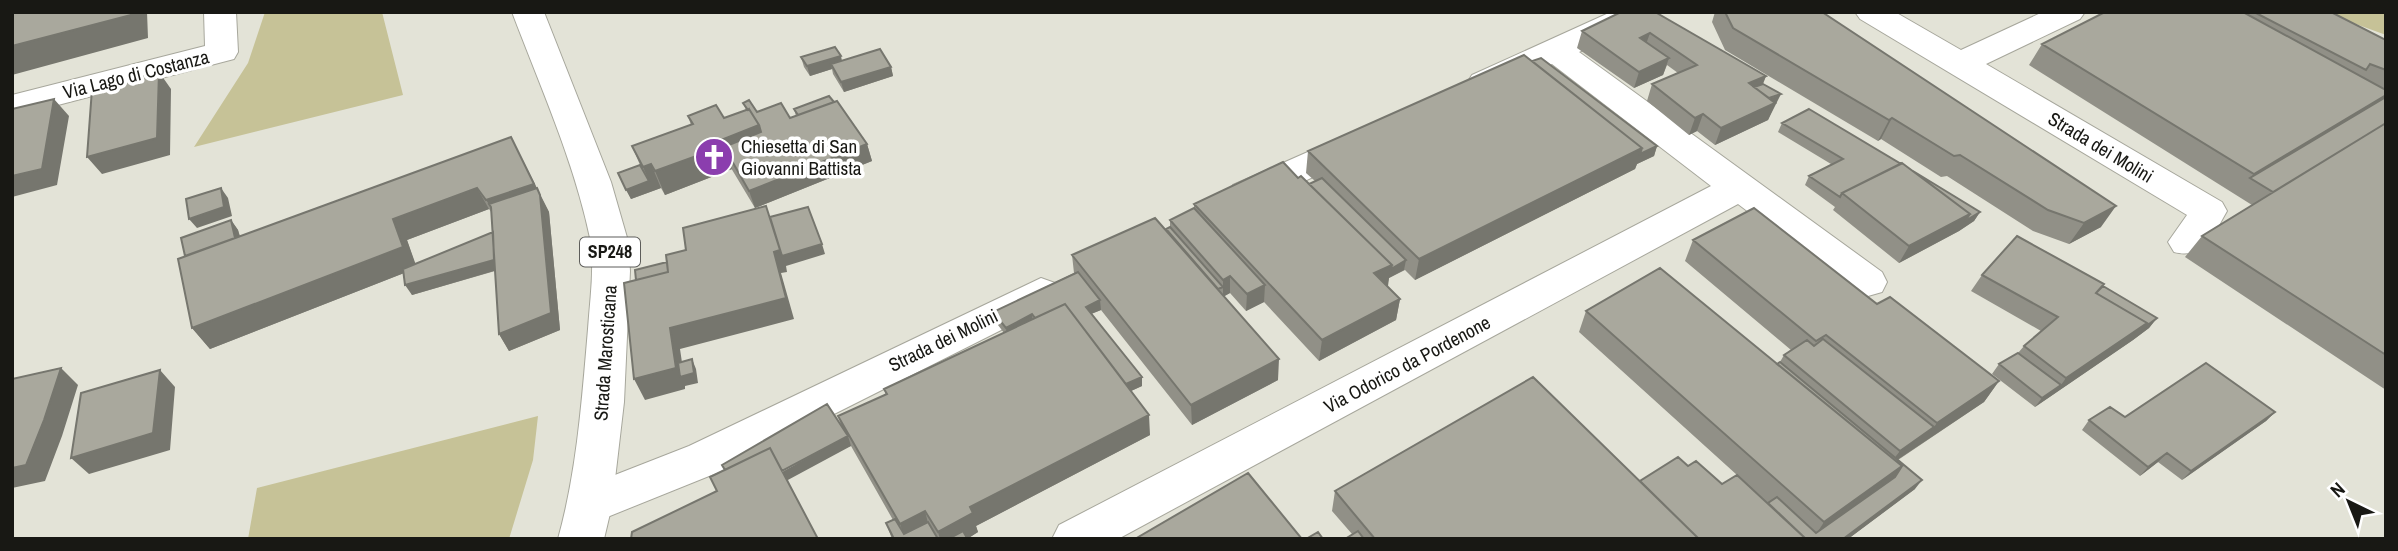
<svg xmlns="http://www.w3.org/2000/svg" width="2398" height="551" font-family="'Archivo Narrow',sans-serif">
<rect width="100%" height="100%" fill="#e3e3d7"/>
<path fill="#c6c297" d="M265 12H382L403 95 194 147 248 63Z
M2323 12H2386V35Z
M538 416 533 460 509 539H248L257 488Z"/>
<g fill="none" stroke-linecap="round" stroke-linejoin="round">
<defs>
<path id="minor" d="M204 12H236L238 52 234 59 12 117V95L205 46Z
M1611 12H1654L1649 19 1579 52 1882 272 1887 282 1882 292 1868 296 1854 292 1738 204 1118 539H1052L1059 525 1711 186 1552 64 1484 94 1472 91 1467 83 1472 75Z
M1855 12H1895L1961 50 2043 12H2085L2080 19 1986 64 2222 202 2227 211C2214 234 2203 260 2174 252L2168 242 2187 215 1860 19Z
M1353 132 1365 136 1371 144 1365 152 1259 203 1246 207 1233 203 1228 194 1233 185Z
M1041 278 1055 283 1060 293 1055 303 719 472 590 524 574 519 568 505 574 491 689 446Z"/>
<path id="major" d="M512 12H544L611 182 628 241 630 271 624 402 612 505 604 539H558C577 471 582 399 588 329 590 299 595 267 590 238 574 161 540 86 512 12Z"/>
</defs>
<use href="#minor" stroke="#a7a79c" stroke-width="2"/>
<use href="#major" stroke="#a7a79c" stroke-width="2"/>
<use href="#minor" fill="#fff" fill-rule="evenodd"/>
<use href="#major" fill="#fff" fill-rule="evenodd"/>
</g>
<path fill="#919087" fill-rule="evenodd" d="M1621 12 1766 76 1763 84 1777 103 1775 104 1768 120 1715 145 1697 131 1689 135 1647 101 1652 84 1678 73 1667 65 1663 75 1634 88 1577 48 1582 31Z
M1715 12H1822L2101 227 2069 244 2033 231 1947 176 1941 177 1881 139 1878 141 1725 50 1712 22Z
M2105 12H2331L2386 40V390L2185 257 2202 236 2252 205 2029 65 2042 44Z
M801 57 891 67 893 76 844 92 833 74 832 69 810 76 804 67Z
M1532 61 1657 146 1654 156 1637 164 1635 169 1415 280 1405 270 1389 278 1387 286 1400 299 1396 320 1319 361 1264 302 1246 311 1230 293 1224 296 1278 380 1192 425 1101 310 1091 314 1142 377V386L1131 391 1150 435 976 526 978 532 967 539H892L886 523 893 520 851 446 717 491 842 427 838 416 886 395 884 389 1004 333 995 321 993 312 1074 273 1072 255 1166 229 1170 227V220L1194 208V204L1298 178 1309 184 1315 181 1306 173 1308 151Z
M743 103 757 112 790 118 796 116 794 109 867 144 872 161 755 208 731 168 732 169 665 195 661 188 631 199 623 182 640 165 632 146 691 125 688 116 723 118 746 110Z
M1782 123 1912 171 1980 212 1974 221 1959 231 1899 263 1833 210 1835 207 1805 185 1809 176 1831 164 1778 132Z
M511 137 549 212 560 330 509 351 499 334 495 271 412 295 404 273 210 349 192 328 185 256 231 220 238 230 240 236ZM489 209 492 213 493 232 415 264 407 240Z
M1693 240 1877 304 1999 381 1984 402 1898 460 1915 489 1848 539H1345L1352 534 1332 511 1335 491 1640 481 1688 466 1722 484 1737 475 1579 332 1586 311 1777 364 1780 362 1784 355 1791 350 1685 261Z
M1982 275 2096 293 2157 318 2149 328 2133 340 2035 407 1992 374 1999 364 2018 353 2024 346 2041 331 1971 291Z
M2275 412 2266 421 2182 480 2158 462 2140 476 2082 430 2089 420 2125 417Z"/>
<path fill="#76766e" d="M131 12H147L148 38 12 75V46Z
M1650 33 1644 50 1640 38Z
M841 56 843 66 831 64 832 69 810 76 807 66Z
M1669 58 1663 75 1634 88 1639 72Z
M891 67 893 76 844 92 841 82Z
M159 72 171 89 170 155 102 174 87 157Z
M1766 76 1759 93 1749 83Z
M1781 94 1768 120 1715 145 1721 128 1761 102Z
M2386 95V97L2250 178 2254 174Z
M54 99 69 116 57 185 12 197V176Z
M1703 114 1697 131 1689 135 1695 118Z
M1892 118 1881 139 1878 141 1889 120Z
M759 125 767 149 725 151 732 169 665 195 655 171 721 140Z
M511 137 549 212 560 330 509 351 499 334 491 207 486 200Z
M867 144 872 161 755 208 749 191Z
M1657 146 1654 156 1637 164 1635 169 1415 280 1419 259 1642 148Z
M651 164 661 188 631 199 626 190 649 181 643 167Z
M221 188 228 198 232 216 197 228 189 219Z
M477 188 489 209 407 240 417 268 210 349 192 328 393 219Z
M2116 206 2101 227 2069 244 2084 223Z
M1980 212 1974 221 1959 231 1899 263 1909 246 1970 214Z
M231 220 238 230 246 261 196 280Z
M822 244 825 254 786 266 787 272 781 273 794 319 680 349 684 376 692 359 696 369 698 383 685 386V389L645 400 634 379 670 328 774 252 780 250 782 256Z
M498 259 504 268 412 295 405 285Z
M1406 260 1404 270 1389 278 1388 286 1371 294 1374 273 1392 265Z
M1230 276V293L1223 297V280Z
M1265 285 1264 302 1246 311 1247 294Z
M1400 299 1396 320 1319 361 1322 340Z
M1100 300 1101 310 1086 316V307Z
M1032 314 1033 323 1007 337 1006 328Z
M2157 318 2149 328 2133 340 2035 407 2042 398 2061 385 2066 378 2147 323Z
M1279 359 1278 380 1192 425 1191 405Z
M61 368 78 385 62 436 45 481 12 488V468Z
M160 370 175 387 170 450 89 474 71 458Z
M1142 377V386L1120 396V387Z
M1999 381 1984 402 1888 466 1900 451 1934 427 1937 423Z
M2275 412 2266 421 2182 480 2191 471Z
M1149 415 1150 435 976 526 978 532 967 539H940L938 532 970 507Z
M848 436 851 446 786 481 782 472Z
M2167 453 2158 462 2140 476 2148 467Z
M1902 466 1888 486 1813 539 1824 522Z
M1922 480 1915 489 1848 539H1843Z
M925 511 930 531 905 539 900 524Z"/>
<path fill="#a9a89d" stroke="#76766e" stroke-width="2" d="M12 12H131V15L12 46Z
M1621 12H1655L1766 76 1749 83 1775 103 1721 128 1703 114 1695 118 1652 84 1697 65 1650 33 1640 38 1669 58 1639 72 1582 31Z
M1725 12H1822L2116 206 2084 223 2048 210 1960 155 1954 156 1892 118 1889 120 1733 28Z
M2105 12H2243L2386 90V95L2254 174 2042 44Z
M2254 12H2331L2386 40V70L2370 64 2366 70Z
M835 47 841 56 807 66 801 57Z
M880 49 891 67 841 82 831 64Z
M1524 55 1642 148 1419 259 1308 151Z
M1541 58 1657 146 1640 154 1642 148 1532 61Z
M159 72 157 138 87 157 92 89Z
M1763 84 1781 94 1769 98 1754 87Z
M829 96 834 102 798 115 794 109Z
M2386 97V123L2273 192 2250 178Z
M54 99 42 169 12 176V109Z
M749 100 757 112 781 103 790 118 837 101 867 144 749 191 724 147 761 132 759 125 749 109 748 110 743 103Z
M716 105 724 118 749 109 759 125 721 140 724 146 655 171 651 164 643 167 632 146 693 124 688 116Z
M1809 109 1901 164 1842 193 1840 197 1809 176 1843 159 1782 123Z
M2386 123V355L2202 236Z
M511 137 534 184 486 200 477 188 393 219 403 247 192 328 178 259Z
M1283 162 1298 178 1301 176 1392 265 1374 273 1400 299 1322 340 1194 204Z
M1902 163 1970 214 1909 246 1842 193Z
M640 165 649 181 626 190 618 173Z
M1913 171 1980 212 1965 221 1970 214Z
M1322 178 1406 260 1391 269 1392 265 1309 184Z
M221 188 224 207 189 219 186 199Z
M537 188 540 195 551 313 499 334 491 207 489 204Z
M766 206 780 250 774 252 786 298 670 328 676 368 634 379 624 283 668 272 666 255 686 250 683 228Z
M808 207 822 244 782 256 770 217Z
M1194 208 1265 285 1247 294 1230 276 1223 280 1170 220Z
M1754 208 1877 304 1890 297 1999 381 1937 423 1826 335 1816 341 1693 240Z
M1155 218 1279 359 1191 405 1072 255Z
M231 220 235 238 185 256 181 238Z
M1170 227 1223 287 1218 289 1166 229Z
M493 232 494 260 405 285 403 269Z
M2017 236 2104 284 2096 293 2147 323 2066 378 2024 346 2058 317 1982 275Z
M667 262 668 272 636 280 635 270Z
M1660 268 1902 466 1824 522 1586 311Z
M1078 272 1100 300 1086 307 1142 377 1126 384 1065 304 1035 318 1032 314 1006 328 993 312Z
M2103 286 2157 318 2141 330 2147 323 2096 293Z
M1065 304 1149 415 970 507 973 513 938 532 925 511 900 524 838 416 887 394 884 389Z
M1823 339 1934 427 1900 451 1784 355 1807 340 1814 346Z
M2018 353 2061 385 2042 398 1999 364Z
M692 359 694 373 680 377 678 363Z
M1780 362 1922 480 1843 539H1806L1768 503 1777 497 1816 533 1895 477 1902 466 1777 364Z
M2206 363 2275 412 2191 471 2167 453 2148 467 2089 420 2110 407 2125 417Z
M61 368 44 420 26 465 12 468V379Z
M160 370 153 433 71 458 81 393Z
M1533 377 1699 539H1375L1335 491Z
M827 404 848 436 782 471 770 448 725 470 722 465Z
M770 448 818 539H631L632 532 717 491 710 477Z
M1678 457 1688 466 1696 461 1722 484 1737 475 1806 539H1699L1640 481Z
M1248 473 1302 539H1135Z
M895 519 904 534 928 522 938 539H894L886 523Z
M963 531 967 538 966 539H948Z
M1358 531 1364 539H1345Z
M1318 532 1323 539H1306Z"/>
<defs>
<symbol id="church-disc" viewBox="-11 -11 22 22"><circle r="9.5" fill="#8b3eae" stroke="#fff"/><path d="M-1.2-6h2.4v3.5h3.3v2.4h-3.3V6h-2.4V-.1h-3.3v-2.4h3.3Z" fill="#fff"/></symbol>
</defs>
<g fill-rule="evenodd">
<use href="#church-disc" x="692" y="135" width="44" height="44"/>
</g>
<g text-anchor="middle" stroke-width="7" stroke-linejoin="round" paint-order="stroke">
<rect fill="#fff" stroke="#5d5d5a" stroke-width="2" x="580" y="237.5" width="60" height="29" rx="5"/>
<g font-size="18" font-weight="bold" fill="#181814">
<text x="610" y="258">SP248</text>
</g>
<g font-size="19" fill="#181814" stroke="#fff">
<text transform="translate(136 74) rotate(-14)" y="7">Via Lago di Costanza</text>
<text transform="translate(2101 147) rotate(31)" y="7">Strada dei Molini</text>
<text transform="translate(943 340) rotate(-26)" y="7">Strada dei Molini</text>
<text transform="translate(605 353) rotate(-86)" y="7">Strada Marosticana</text>
<text transform="translate(1407 364) rotate(-28)" y="7">Via Odorico da Pordenone</text>
</g>
<g font-size="19" fill="#181814" stroke="#fff" text-anchor="start">
<text x="741" y="153">Chiesetta di San<tspan x="741" dy="22">Giovanni Battista</tspan></text>
</g>
</g>
<rect width="2398" height="551" fill="none" stroke="#181814" stroke-width="28"/>
<g transform="translate(2349 502) rotate(317)" stroke="#ffffff" stroke-width="5" paint-order="stroke">
<path d="M0-5L12 26L0 18L-12 26Z" fill="#181814"/>
<text y="-10" font-size="19" font-weight="bold" text-anchor="middle" fill="#181814">N</text>
</g>
</svg>
